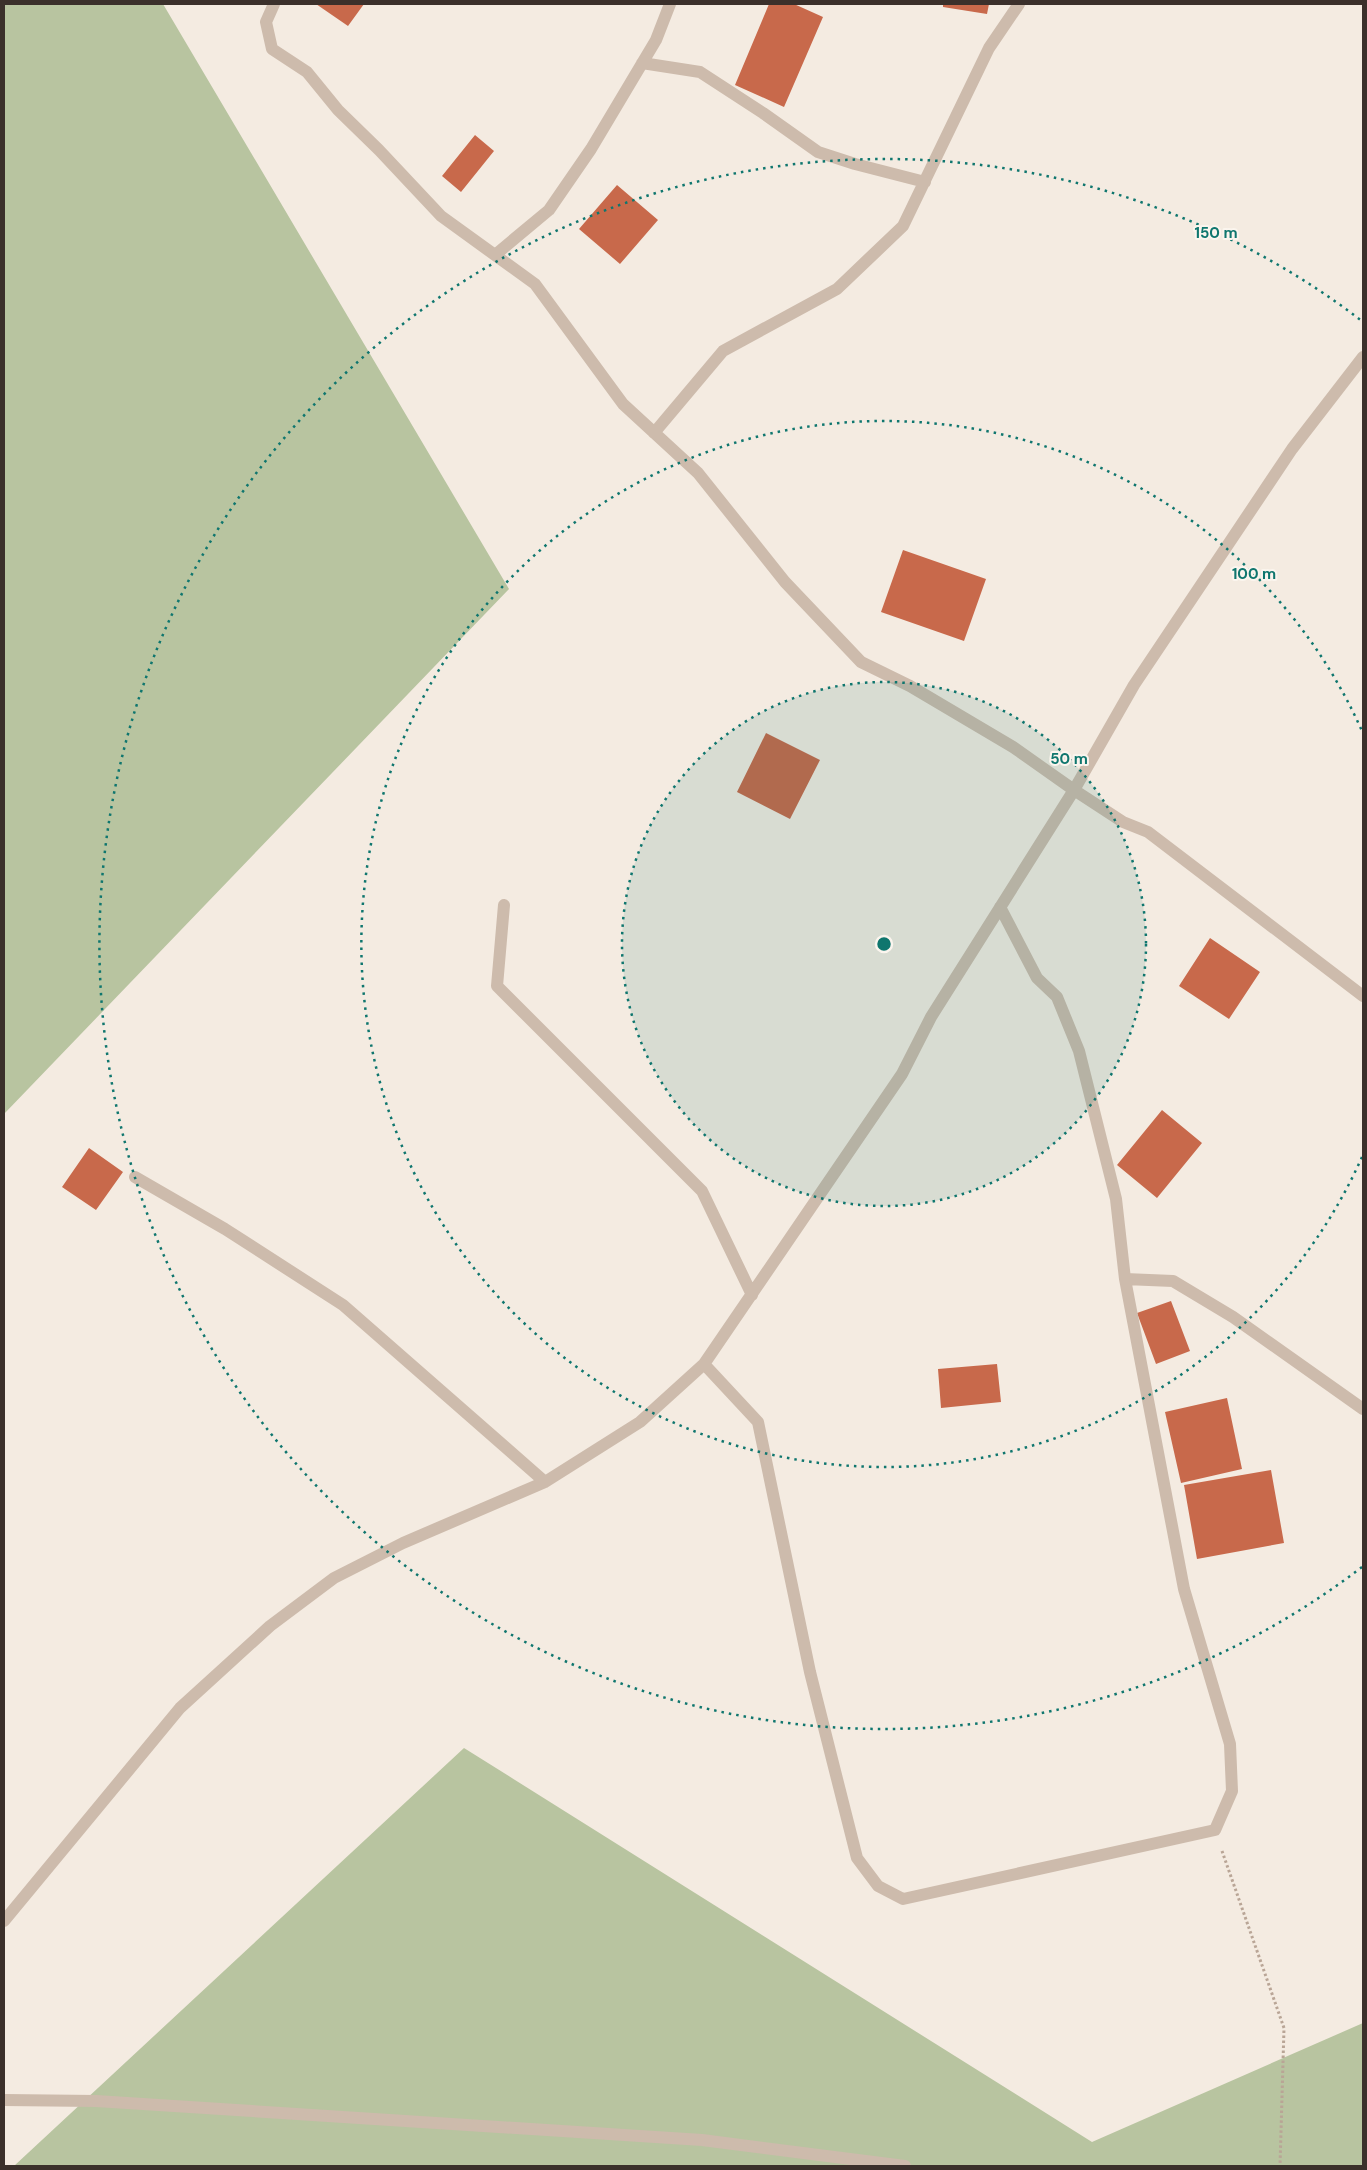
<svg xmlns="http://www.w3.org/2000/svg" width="1367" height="2170" font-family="'DM Sans',sans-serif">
<rect width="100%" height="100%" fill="#f4ebe1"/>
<path fill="#b8c4a0" d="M4 4H163L509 589 4 1114Z
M464 1748 1092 2142 1363 2023V2166H14Z"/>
<path fill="#c8694b" d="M316 4H364L348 26Z
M769 4H794L823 17 784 107 735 85Z
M943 4H989L987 14 943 7Z
M475 135 494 151 461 192 442 176Z
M617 185 658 220 620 264 579 229Z
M903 550 986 579 964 641 881 612Z
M766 733 820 760 790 819 737 792Z
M1210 938 1260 972 1229 1019 1179 986Z
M1162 1110 1202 1143 1157 1198 1117 1165Z
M89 1148 123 1172 96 1210 62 1187Z
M1171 1301 1190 1351 1156 1364 1137 1313Z
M997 1364 1001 1402 941 1408 938 1369Z
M1227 1398 1242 1469 1181 1483 1165 1412Z
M1271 1470 1284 1543 1197 1559 1184 1485Z"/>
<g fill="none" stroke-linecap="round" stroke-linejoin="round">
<path stroke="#b9a596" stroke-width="3" stroke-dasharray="2.5 2.5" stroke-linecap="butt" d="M1222 1851 1284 2028 1280 2166"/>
<path stroke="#cdbbac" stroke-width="12" d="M274 4 266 22 272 49 307 72 338 110 379 150 441 216 535 284 623 404 698 473 785 582 861 662 910 686 1013 747 1074 790 1134 685 1292 449 1363 357
M642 63 700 72 763 113 818 152 855 164 925 182
M495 255 549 210 591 149 656 40 670 4
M654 433 723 351 837 289 903 226 989 48 1019 4
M504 905 497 986 702 1191 752 1295
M135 1177 225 1229 343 1305 545 1482
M1125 1279 1173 1281 1233 1317 1363 1409
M704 1364 758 1422 810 1672 857 1858 878 1886 903 1899 1215 1830 1232 1791 1230 1744 1184 1589 1125 1279 1116 1199 1079 1051 1057 997 1037 978 1000 907
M4 1921 180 1708 270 1626 334 1578 403 1543 545 1482 640 1422 704 1364 902 1074 931 1017 1074 790 1123 822 1148 832 1363 996
M4 2100 96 2101 702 2140 905 2166"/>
</g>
<circle cx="884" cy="944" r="262" fill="#0f766e" fill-opacity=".12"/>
<g fill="none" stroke="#0f766e" stroke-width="2.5" stroke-dasharray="2.5 5">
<circle cx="884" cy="944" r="262"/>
<path d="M1362 1157A523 523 0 1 1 1362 731"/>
<path d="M1362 1567A785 785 0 1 1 1362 321"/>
</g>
<circle cx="884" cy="944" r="8" fill="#0f766e" stroke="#fbf5ee" stroke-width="2.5"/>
<g font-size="15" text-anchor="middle" font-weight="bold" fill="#0f766e" stroke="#fbf5ee" stroke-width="4" stroke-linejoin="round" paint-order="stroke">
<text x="1216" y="238">150 m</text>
<text x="1254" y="579">100 m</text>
<text x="1069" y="764">50 m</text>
</g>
<rect width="1367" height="2170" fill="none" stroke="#3b302b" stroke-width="10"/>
</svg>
